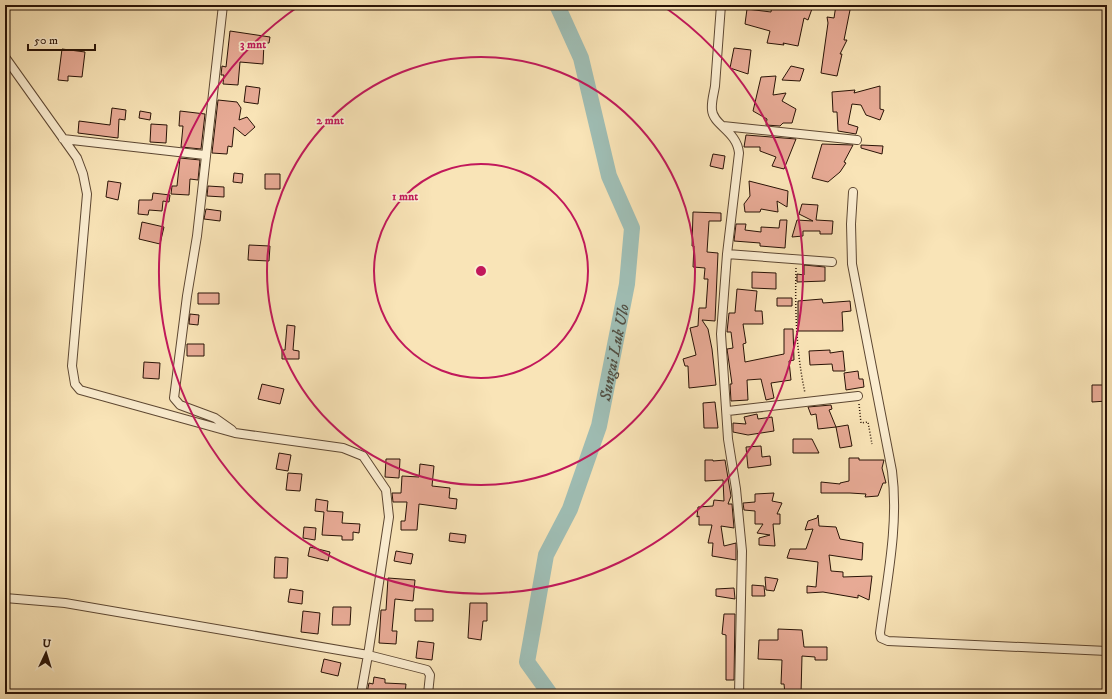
<svg xmlns="http://www.w3.org/2000/svg" width="1112" height="699" font-family="'IM FELL DW Pica',serif">
<rect width="100%" height="100%" fill="#f9e4b7"/>
<filter id="stains"><feTurbulence type="fractalNoise" baseFrequency=".005" numOctaves="4"/><feColorMatrix values="0 0 0 0 .2 0 0 0 0 .09 0 0 0 0 .02 0 0 0 .5 -.17"/></filter>
<radialGradient id="worn" r=".72"><stop offset=".6" stop-color="#630" stop-opacity="0"/><stop offset="1" stop-color="#630" stop-opacity=".3"/></radialGradient>
<g fill="none" stroke-linecap="round" stroke-linejoin="round">
<path stroke="#9fbeb5" stroke-width="16" id="s1" d="M550 694 527 662 546 555 570 509 599 426 627 284 632 228 609 176 581 58 557 5"/>
</g>
<path fill="#e7aa95" stroke="#291306" d="M772 5 813 6 808 20 804 18 798 46 783 43 784 45 767 43 770 31 745 24 747 9 771 12Z
M836 5H851L844 40H847L840 54H842L837 76 821 73 828 23 827 17 834 18Z
M230 31 270 37 269 43H264L263 64 240 62 238 85 223 84 224 75H221L222 66 226 67Z
M734 48 751 50 748 74 730 68Z
M62 49 85 52 82 77 68 76V81L58 80Z
M791 66 804 69 800 81 782 80Z
M776 76 773 95 786 93 782 101 796 109 792 123H783L780 126 766 125 767 119 753 111 761 77Z
M246 86 260 88 258 104 244 102Z
M880 86V109L884 110 880 120 866 115 861 105 852 104 848 124 858 127 856 134 838 131 837 112H833L832 92 855 90 854 93Z
M218 100 237 102 241 108 239 120 247 117 255 127 245 136 234 127 232 147 228 146 227 154 212 153Z
M112 108 126 110 125 120 119 119 118 138 78 133 79 121 110 125Z
M140 111 151 113 150 120 139 118Z
M180 111 205 114 201 149 181 147 183 126H179Z
M151 124 167 125 166 143 150 142Z
M746 135 796 139 784 169 772 166 776 157 760 151V147H744Z
M822 144 853 145 844 162 846 163 840 172 828 182 812 178Z
M861 145 883 146 882 154 861 148Z
M713 154 725 156 723 169 710 166Z
M180 158 200 160 198 180 190 179 189 195 171 194 172 186H177Z
M234 173 243 174 242 183 233 182Z
M265 174H280V189H265Z
M108 181 121 183 118 200 106 197Z
M749 181 788 191 787 207 777 201 778 212 761 209 760 212H745L744 204 750 196Z
M208 186 224 187V197L207 196Z
M153 193 170 195 169 202 163 201 162 211 149 210 148 215 138 214 139 200H152Z
M802 204 818 205 816 220 833 221 832 234H820V231H803V236L792 237 797 220 813 221 799 214Z
M206 209 221 211 220 221 204 219Z
M693 212 721 213V221H709L707 252 718 253 715 321 702 320 708 329 712 349 716 385 689 388 688 366H685L683 359 696 355 690 328 698 326 699 308H706L708 279H704L705 268 693 267 694 246H692Z
M780 220H787L785 248 760 246V243L734 241 736 224H746L745 230 761 232V227L779 228Z
M142 222 164 227 160 244 139 239Z
M249 245 270 246 269 261 248 260Z
M804 265 825 267V281L797 282V274L804 275Z
M752 272 776 273V289L752 288Z
M737 289 757 291 755 311H762L763 324H743L746 343 743 344 745 362 784 354V329H793L794 360 789 361 791 380 771 383 774 398 766 400 761 379 747 380 748 400 731 401 730 384H732L727 349 733 348 731 332H727L729 313H735Z
M198 293H219V304H198Z
M777 298H792V306H777Z
M822 299 823 303 850 301 851 311 842 312 843 331H798V301Z
M190 314 199 315 198 325 189 324Z
M287 325 295 326 293 350 299 351V359H282V350H285Z
M187 344H204V356H187Z
M830 350V353L843 351 845 371H833L832 364 810 365 809 351Z
M144 362 160 363 159 379 143 378Z
M858 371 859 379H863L864 387 846 390 844 373Z
M262 384 284 389 280 404 258 399Z
M1092 385H1107V401L1092 402Z
M715 402 718 428H704L703 403Z
M831 405 832 409 829 410 836 427 818 429 816 414 811 415 808 407Z
M757 414 758 419 772 417 774 431 748 435 733 432V423L746 424 744 417Z
M848 425 852 446 840 448 836 427Z
M793 439H812L819 453H793Z
M761 446 762 457 770 456 771 465 748 468 746 447Z
M279 453 291 455 288 471 276 469Z
M849 458H859V460H884L882 468 886 483H883L878 496 865 497 866 494 850 493H821V482L840 484V483L849 481Z
M386 459H400L399 478 385 477Z
M705 460H713V461L725 460 731 496 728 504H732L734 528 721 526 724 546 736 543V560L712 556 713 543H708L712 525H699V516L697 517 698 507 713 506 714 500 724 501 723 480 705 481Z
M420 464 434 466 432 486 450 488 449 498 457 499 456 509 419 504 417 530H401V521H405L407 502H393L392 493H401L402 476 419 477Z
M288 473 302 474 300 491 286 490Z
M774 493 772 501 782 503 777 514H780V524H773L775 546 759 545V538L770 535 757 533 763 524H755V511L744 510 743 503 755 502V494Z
M316 499 328 501 327 511 343 512 342 523 360 524 359 533 353 532V540H342V536L322 535 324 512 315 511Z
M818 515 819 526 836 527 840 539 863 543 862 560 829 555 831 571 843 572V577L872 576 869 600 858 595V598L823 592 807 593V586L816 587 818 562 787 558 790 549H806L813 529 805 530 808 521 817 518Z
M304 527 316 528 315 540 303 538Z
M450 533 466 535 465 543 449 541Z
M310 547 330 552 328 561 308 556Z
M396 551 413 554 411 564 394 561Z
M275 557 288 558 287 578H274Z
M765 577 778 579 774 591 766 590Z
M388 578 415 580 413 601 395 599 392 631H397L396 644 379 643 381 610H386Z
M752 585 764 586 765 596H752Z
M734 588 735 599 716 596V589Z
M290 589 303 591 302 604 288 602Z
M470 603H487V621H483L481 640 468 638Z
M333 607H351L350 625H332Z
M415 609H433V621H415Z
M303 611 320 613 318 634 301 632Z
M724 614H735L734 680H726V635L722 634Z
M778 629 802 630 804 647H827V660H815V657L802 656 801 694H785L784 684H781L782 660 758 659 759 640H778Z
M418 641 434 643 432 660 416 658Z
M324 659 341 663 338 676 321 672Z
M374 677 385 679V683L406 684 405 694 367 693 369 683 373 684Z"/>
<g fill="none" stroke-linecap="round" stroke-linejoin="round">
<defs>
<path id="minor" d="M223 5 197 236 187 296 174 398 180 405 215 418 232 430
M721 5C719 32 717 59 715 86 714 93 711 102 712 110 713 125 737 131 739 153L727 254 721 334 728 439 736 489 742 551 739 694
M5 57 77 158 83 174 87 194 72 366 75 384 80 390 235 433 343 448 363 456 386 490 389 517 368 655 427 670 430 675 428 694
M723 126 857 140
M63 139 205 155
M853 192 851 224 852 264 892 471C899 524 887 580 880 633L881 638 888 641 1107 651
M727 254 832 262
M728 411 858 396
M5 598 65 603 368 655 361 694"/>
</defs>
<use href="#minor" stroke="#5d4732" stroke-width="10"/>
<path stroke="#291306" stroke-width="1.5" stroke-dasharray="1 2" stroke-linecap="butt" d="M796 268C795 310 796 351 805 393
M859 404 861 423 868 422 872 444"/>
<use href="#minor" stroke="#fbedd0" stroke-width="8"/>
</g>
<g fill="none" stroke="#c2185b" stroke-width="2">
<circle cx="481" cy="271" r="107"/>
<circle cx="481" cy="271" r="214"/>
<path d="M663 6A322 322 0 1 1 299 6"/>
</g>
<g text-anchor="middle" stroke-width="3.5" stroke-linejoin="round" paint-order="stroke">
<g font-size="16" font-style="italic" fill="#524f43" stroke="#fbedd0">
<text dy="6" stroke="none"><textPath href="#s1" startOffset="363">Sungai Luk Ulo</textPath></text>
</g>
</g>
<circle cx="481" cy="271" r="6" fill="#c2185b" stroke="#fbedd0" stroke-width="2"/>
<g font-size="12" text-anchor="middle" font-weight="bold" fill="#c2185b" stroke="#fbedd0" stroke-width="3.5" stroke-linejoin="round" paint-order="stroke">
<text x="253" y="48">3 mnt</text>
<text x="330" y="124">2 mnt</text>
<text x="405" y="200">1 mnt</text>
</g>
<rect width="1112" height="699" fill="none" stroke="#f9e4b7" stroke-width="20"/>
<rect x="6" y="6" width="1100" height="687" fill="none" stroke="#291306" stroke-width="2"/>
<rect x="10" y="10" width="1092" height="679" fill="none" stroke="#291306"/>
<g transform="translate(46 653) rotate(4)" stroke="#fbedd0" stroke-width="3" paint-order="stroke">
<path d="M0-3L7 15L0 10L-7 15Z" fill="#291306"/>
<text y="-6" font-size="11" font-weight="bold" text-anchor="middle" fill="#291306">U</text>
</g>
<path d="M28 44v6h67v-6" fill="none" stroke="#291306" stroke-width="2"/>
<text x="34" y="44" font-size="12" fill="#291306" stroke="#fbedd0" stroke-width="3" paint-order="stroke">50 m</text>
<rect width="100%" height="100%" filter="url(#stains)"/>
<rect width="100%" height="100%" fill="url(#worn)"/>
</svg>
